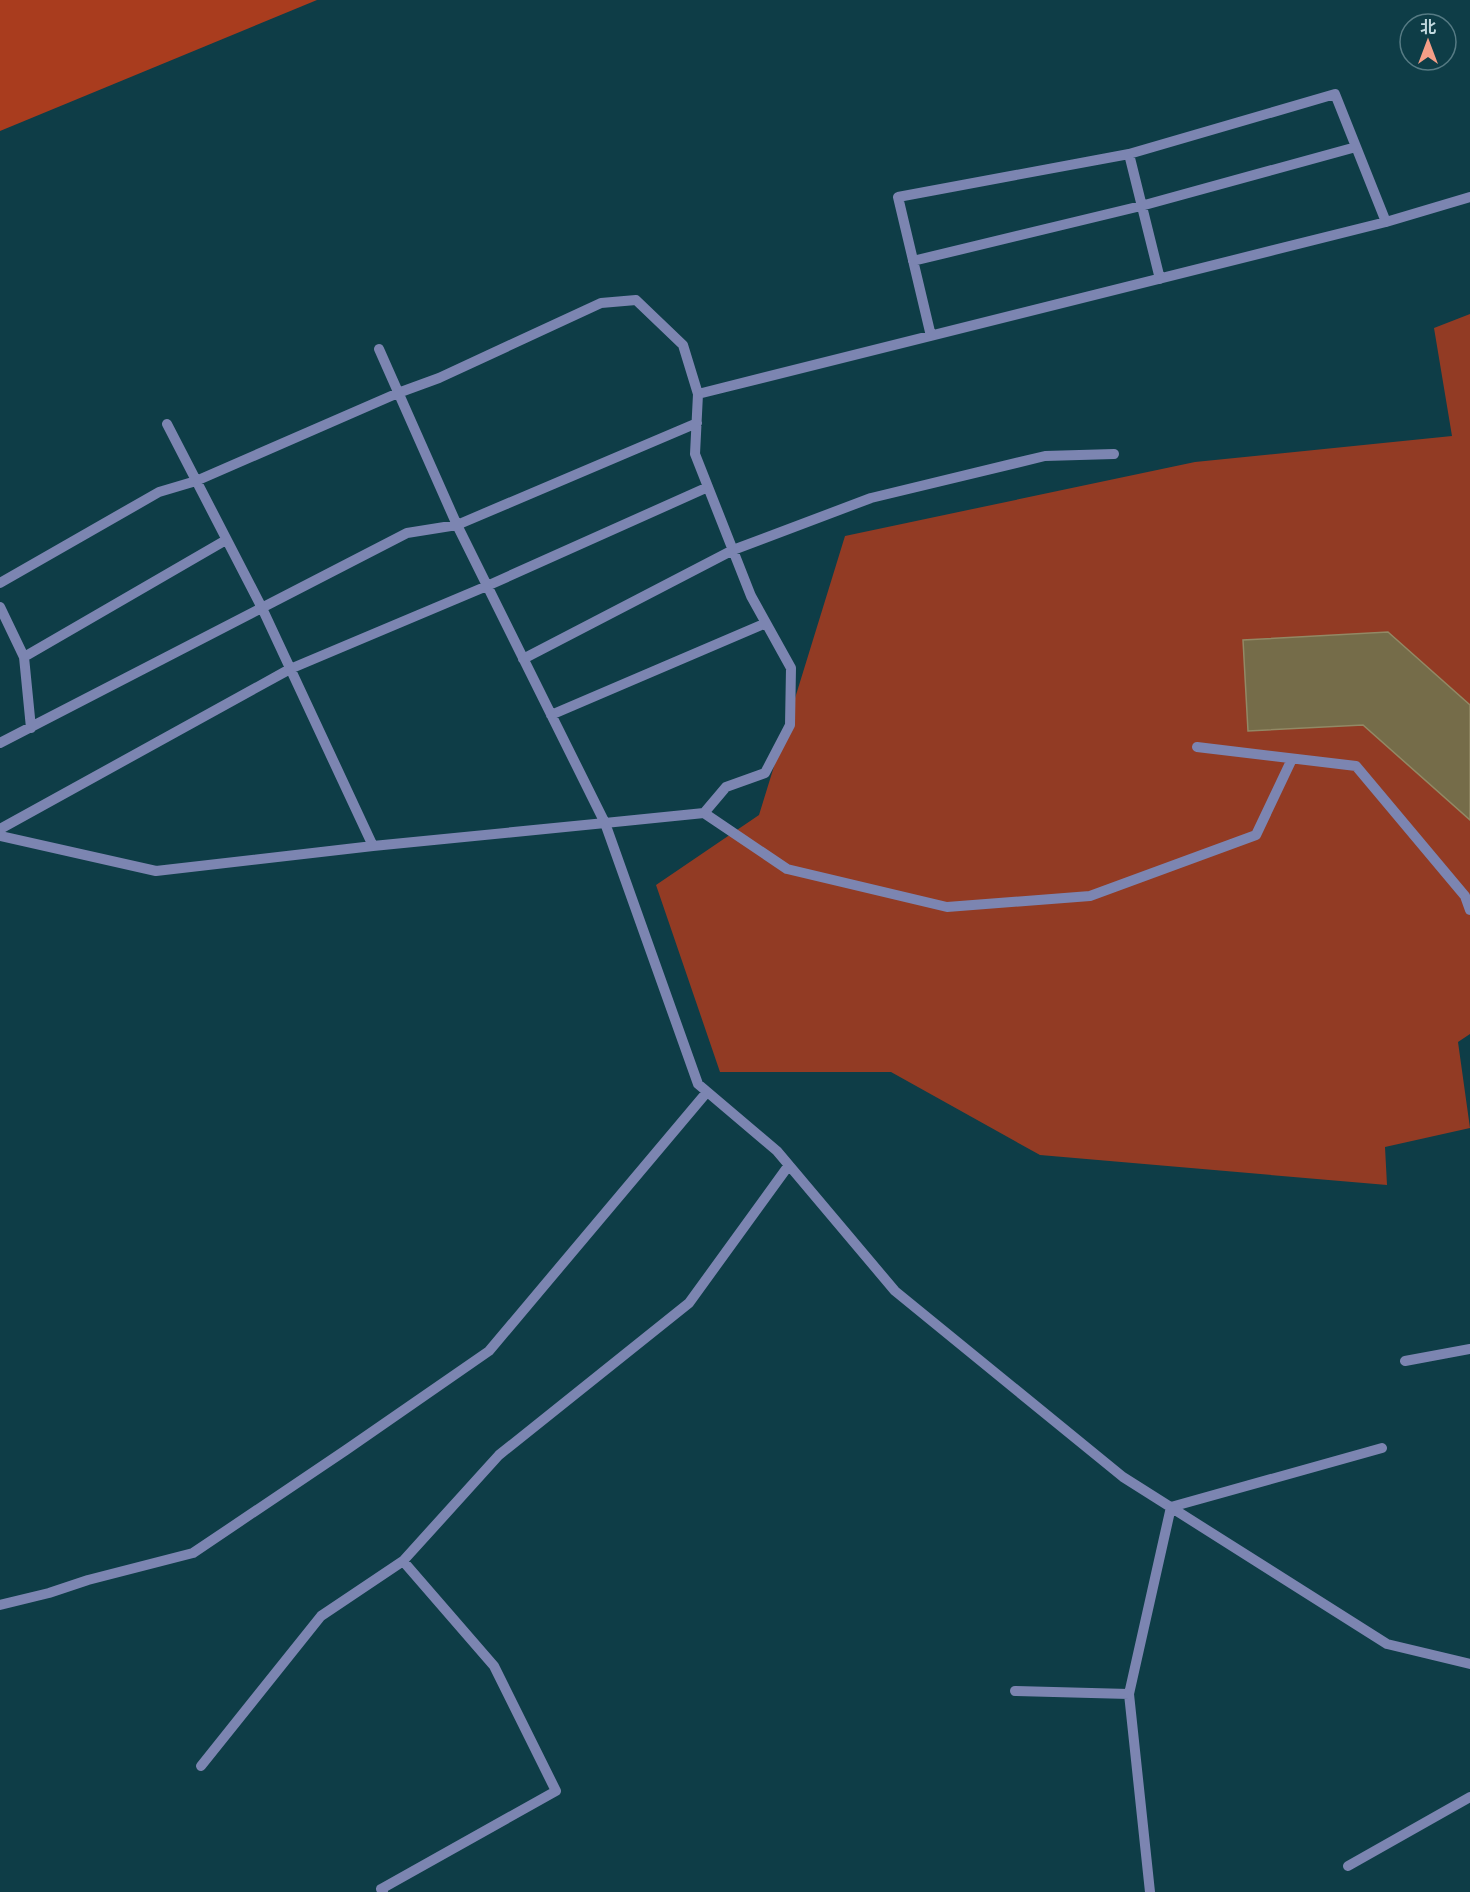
<svg xmlns="http://www.w3.org/2000/svg" width="1470" height="1892" font-family="Lato,'Noto Sans SC',sans-serif">
<rect width="100%" height="100%" fill="#0e3d47"/>
<path fill="#923b24" d="M1470 314V1034L1458 1042 1470 1128 1385 1147 1387 1185 1040 1155 891 1072H720L656 885 759 815 845 536 1195 462 1452 436 1434 328Z"/>
<path fill="#a93c1e" d="M0 0H317L0 131Z"/>
<path fill="#756c49" stroke="#928965" stroke-width="1.5" d="M1388 632 1470 705V820L1363 725 1248 731 1243 640Z"/>
<g fill="none" stroke-linecap="round" stroke-linejoin="round">
<path stroke="#7c85b1" stroke-width="10" d="M913 261 1141 206 1356 147
M1160 279 1129 154 1335 94 1386 222
M931 336 898 197 1129 154
M379 349 457 525 605 823 704 813
M167 424 262 608 373 846 605 823 698 1084 777 1151 895 1291 1123 1477 1387 1644 1470 1664
M0 583 159 492 196 481 398 393 439 378 601 303 636 300 683 345 698 394
M0 607 24 657 31 728
M24 657 226 540
M523 659 733 550 871 498 1045 456 1114 454
M551 715 766 623
M0 743 407 533 457 525 697 423
M1197 747 1356 766 1465 896 1470 910
M1292 759 1256 835 1090 896 947 907 787 869 704 813 726 787 765 773 790 725 791 668 751 596 695 454 698 394 1386 222 1470 197
M0 829 290 669 487 586 708 487
M0 836 156 871 373 846
M1405 1361 1470 1349
M0 1605 49 1593 88 1580 193 1553 346 1450 489 1351 707 1092
M1015 1691 1129 1694
M201 1766 321 1616 403 1561 499 1455 689 1303 789 1165
M1348 1866 1470 1797
M383 1892 381 1889 556 1791 494 1666 403 1561
M1150 1892 1129 1694 1171 1507 1382 1448"/>
</g>
<g transform="translate(1428 42)"><circle r="28" fill="#0e3d47" stroke="#567b84" stroke-width="1.5"/>
<path d="M0-4.5L10 22L0 15L-10 22Z" fill="#f49e87"/>
<text y="-9" font-size="16" font-weight="bold" text-anchor="middle" fill="#c2d9df">北</text>
</g>
</svg>
